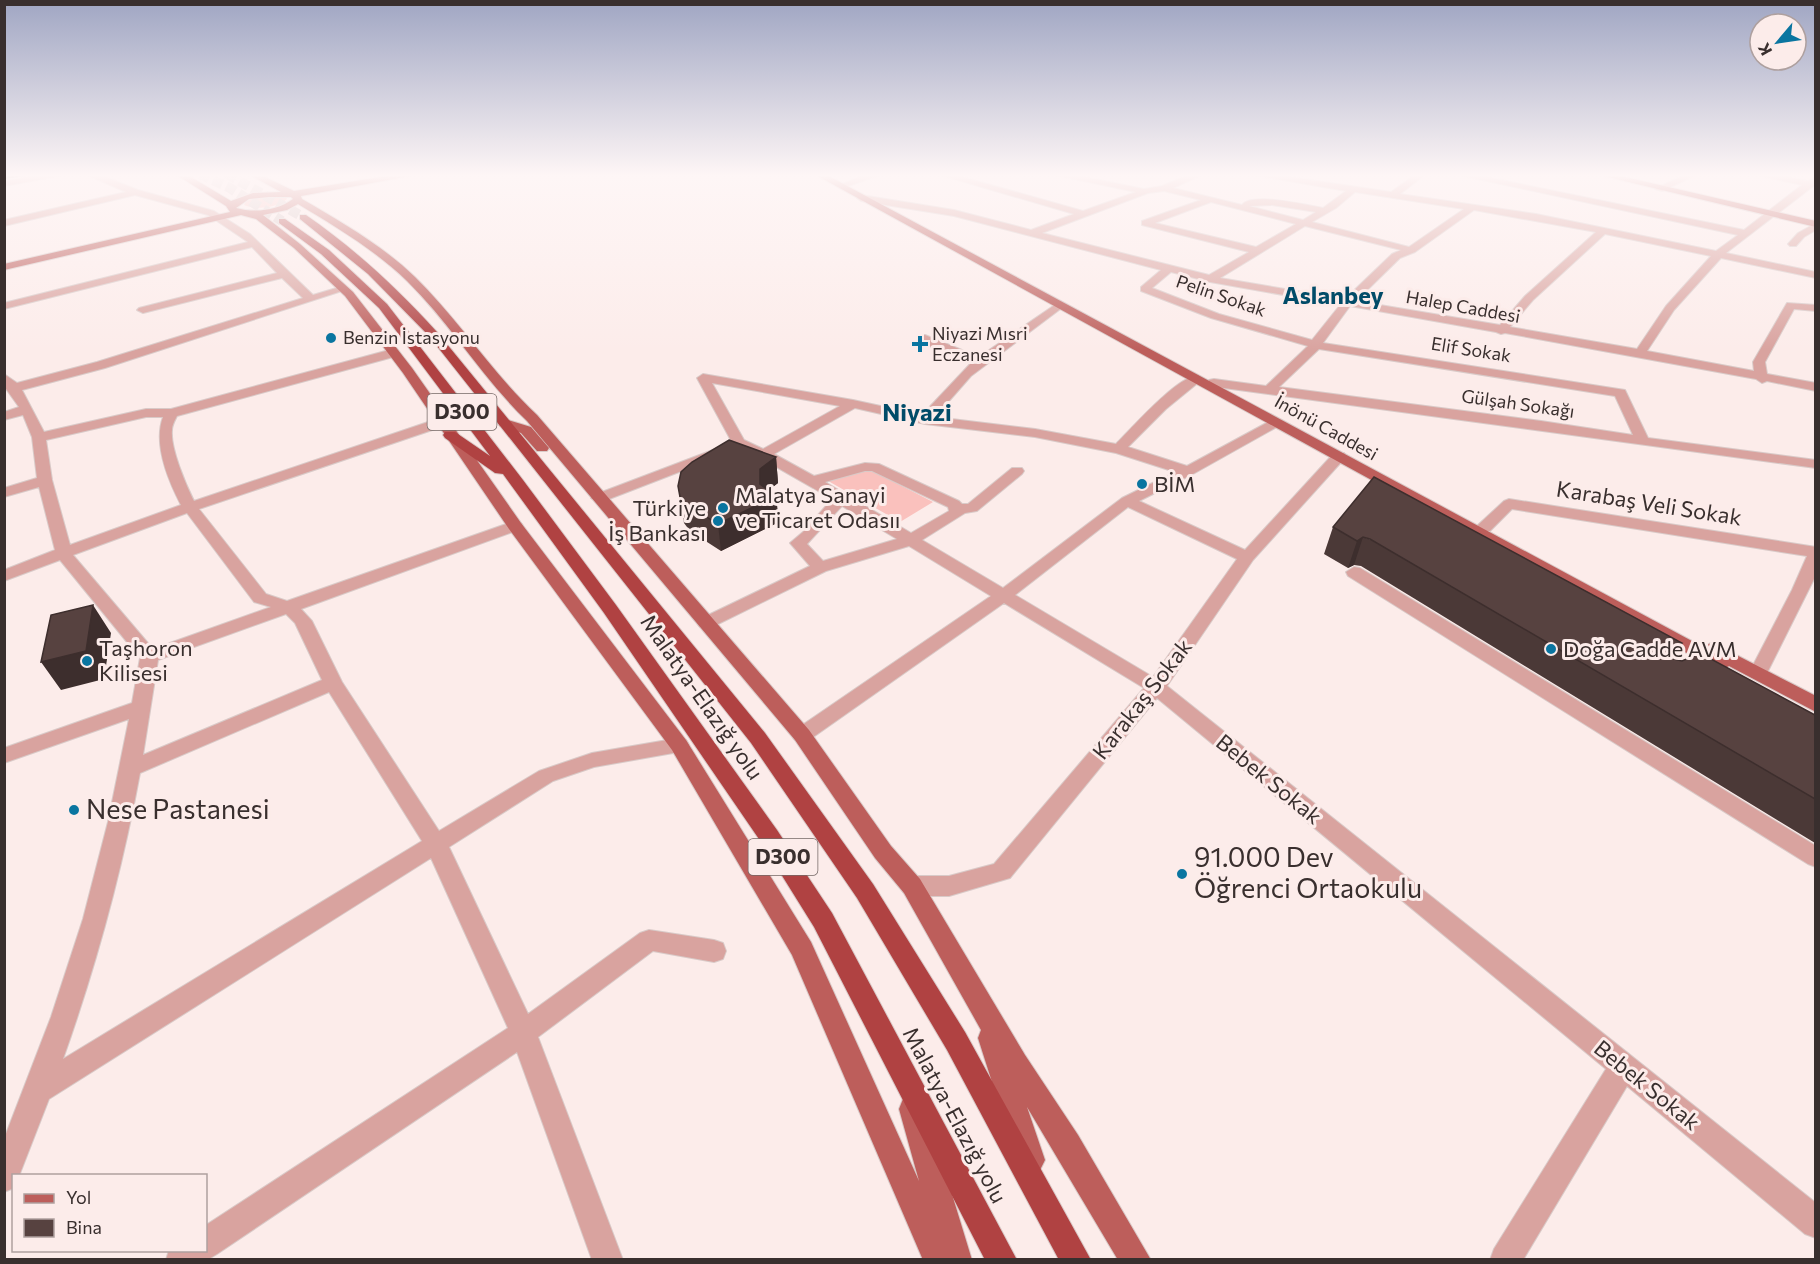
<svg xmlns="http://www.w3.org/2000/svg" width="1820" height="1264" font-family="Commissioner,sans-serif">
<rect width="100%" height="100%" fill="#fcecea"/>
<path fill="#fac1bd" d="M264 196 286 197 287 199C277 208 256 210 244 205L246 201Z
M863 466 933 502 900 522 823 478Z"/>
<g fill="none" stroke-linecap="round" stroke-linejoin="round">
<path stroke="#d5c6c4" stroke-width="10" stroke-dasharray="10 4.5" stroke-linecap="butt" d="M200 174 230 188 282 221
M227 174 303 217"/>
<defs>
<path id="minor" d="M48 174H70L4 186V181Z
M85 174H98L138 190 214 211 250 234 313 295 343 286 348 289 105 368 22 390 44 432 146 409H171L393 349 397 350V356L177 416C175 420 172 425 172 430 170 448 186 485 194 501L437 419H447L449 422 447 425 199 509 266 594 287 601 509 523H521L523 526 521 529 301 609 312 621 342 682 439 831 539 771 592 753 679 738 686 740 689 745 686 750 679 752 594 767 553 781 449 847 528 1014 640 933 649 930 714 940 723 943 726 951 723 959 714 962 653 951 538 1037 623 1260H592L517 1052 217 1254 207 1260H166L169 1250H206V1225L508 1028 431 858 49 1099 19 1176H14V1188L4 1192V1139L51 1017 83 919 108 822 129 719 4 763V748L132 703 140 658 60 560 4 581V570L55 550 39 487 4 497V488L37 478 32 437 23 415 4 420V412L19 407 4 386V374L17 383 97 362 303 298 282 278 143 313 137 310 139 308 277 273 252 247 4 309V303L248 242 208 215 135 195 4 226V220L126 192ZM146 417H163C153 444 168 480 181 505L70 545 52 480 46 440ZM187 513 254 602 271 607 153 649 73 555ZM286 614 295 623 322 680 143 755 158 660ZM329 692 422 841 63 1059C96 966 122 871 140 773Z
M868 174H882L843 188 839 185Z
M937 174H952L1083 211 1136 192 1050 174H1070L1144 189 1162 186 1191 174H1204L1173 188 1242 205C1251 192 1307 205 1323 208L1346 191 1248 174H1271L1391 192 1416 174H1426L1400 194 1536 214 1716 251 1738 235 1454 174H1472L1744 230 1802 185 1752 174H1771L1808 181 1816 177V184L1726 253 1816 272V278L1721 258 1674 310 1647 351 1754 371 1753 362 1787 303 1816 305V311L1794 309 1765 362 1767 374 1816 383V391L1767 381 1762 383 1756 379 1505 333 1501 334 1496 332 1350 306 1323 343 1625 390 1648 438 1816 460V468L1209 386 1208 383 1209 380 1214 379 1266 386 1308 346 1211 318 1141 291V287L1161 270 954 216 861 201 857 198 861 195 954 210 1031 230 1074 214ZM1164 191 1201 200 1142 221V225L1249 252 1209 275 1042 233 1148 193ZM1355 192 1464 209 1409 247 1312 222 1336 208ZM1211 202 1296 224 1256 247 1155 223ZM1272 205 1316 212 1303 220 1249 206ZM1474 210 1596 232 1525 296 1500 325 1356 301 1400 258 1415 252ZM1305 226 1401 250 1392 254 1345 299 1220 278ZM1605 234 1711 256 1666 306 1637 349 1510 327 1533 300ZM1171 272 1210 282 1340 305 1312 340 1219 314 1152 288ZM1319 349 1615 396 1633 435 1541 421 1279 387Z
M1686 174H1698L1662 191 1655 189Z
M1816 223V230L1804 237 1796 246H1790L1788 244 1798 233Z
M1059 302 1063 303V307L971 376 935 417 1035 429 1116 444C1130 430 1181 372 1199 376L1201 379 1199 382 1166 409 1128 447 1187 466 1272 420 1277 419 1284 423 1193 474 1139 501 1245 550 1334 453H1344L1346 456 1344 459 1253 560 1167 686 1816 1203V1238L1805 1234 1627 1086 1523 1260H1490L1494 1249 1606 1069 1157 698 1010 878 949 896H912L904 893 900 886 904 879 912 876H949L994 864 1144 688 1004 603 809 740 802 742 795 740 792 735 795 730 991 596 909 546 826 571 712 627H700L697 623 700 619 810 566 790 543 803 532 832 499 759 457 734 446 697 378 703 374 853 400 922 415 971 363 917 341V335H925L979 357ZM712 383 840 406 763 449 744 440ZM855 408 925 424 1035 437 1116 453 1175 472 1122 498 1003 588 922 540 965 513 977 511 1022 474 1024 471 1022 468H1012L968 504H962L959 501 879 464 865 463 814 476 774 454ZM865 471H872L948 507 949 511 911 533 825 482ZM842 506 897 539 823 561 807 544ZM1128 507 1237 559 1153 677 1015 595Z
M718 448 723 449 725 452 723 455 604 501 599 503 591 498 594 495Z
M1509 499 1816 547V575L1765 677 1758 679 1751 677 1749 673 1792 590 1807 556 1512 509 1490 531H1478L1476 528 1478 525 1504 501Z
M1354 567 1360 568 1816 846V867L1808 864 1348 576 1346 572Z"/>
<path id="major" d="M175 174H186L231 201 253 193 281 192 248 174H259L294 191 399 174H421L301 196 302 199C341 222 382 245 415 277 459 320 492 373 537 415L809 730 891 846 920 879 1025 1055 1078 1135 1151 1260H1118L1027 1107 1045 1160 1040 1170 1030 1175 1020 1170 978 1038 981 1030 904 893 875 858 795 740 527 421C482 378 451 324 407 281 375 250 336 227 298 204L287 210 263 215 300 244 353 292 412 368 521 523 686 740 811 942 919 1181 899 1109 903 1099 913 1095 923 1099 972 1260H923L792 955 672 750 509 529 403 373 345 296 294 248 256 219 241 215 4 270V264L230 212 226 206ZM269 197H291L293 199C277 211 254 213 236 208L249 199Z
M814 174H825L1703 647 1711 643 1717 645 1816 696V712L1729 666 1721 670 1714 668Z
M1595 174H1612L1816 221V227Z
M505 419 531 427 549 448 547 451H537L521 433 500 426 498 423 500 420Z"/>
<path id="highway" d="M300 215H306C355 249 397 288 437 332L765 733 873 884 965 1032 1091 1260H1059L947 1050 857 898 751 743 429 336 368 274 300 219Z
M279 219H285L329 250 387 304 523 480 616 605 777 830 832 913 1017 1260H985L814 927 761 842 604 613 503 474 495 473 445 438 443 435 445 432H455L490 456 379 308 321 254 279 223Z"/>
</defs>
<use href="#minor" stroke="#d9cac8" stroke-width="2"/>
<use href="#major" stroke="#d9cac8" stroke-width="2"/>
<use href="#highway" stroke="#d9cac8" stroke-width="2"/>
<use href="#minor" fill="#d9a39f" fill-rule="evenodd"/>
<use href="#major" fill="#bd5e5b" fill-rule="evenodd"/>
<use href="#highway" fill="#b04242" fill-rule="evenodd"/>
</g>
<path fill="#4b3937" d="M776 457 778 483 769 490 779 522 721 551 690 531 684 523 678 486Z
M1333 527 1682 643 1673 657 1674 659 1815 715V843L1361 566 1354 565 1348 568 1324 554Z"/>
<path fill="#3d2e2d" d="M4 174H40L4 179Z
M776 457 778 483 762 495 776 496 779 522 721 551 718 524 760 484V469Z
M1363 537 1354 565 1348 568 1357 541Z
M93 605 111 633 104 679 61 690 41 662Z
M1682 643 1664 671 1669 652Z"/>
<path fill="#574240" stroke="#3d2e2d" stroke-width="1.5" d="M729 440 776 457 760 469V484L776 496 718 524 685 504 680 497 678 486 681 472 692 462Z
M1374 477 1682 643 1669 652 1674 659 1682 661 1700 653 1815 715V799L1370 539 1363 537 1357 541 1333 527Z
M93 605 86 651 41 662 51 615Z"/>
<linearGradient id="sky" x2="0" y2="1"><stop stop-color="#a0a6c3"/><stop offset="0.5" stop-color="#fef6f6"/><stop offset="1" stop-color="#fef6f6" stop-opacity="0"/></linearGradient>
<rect width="1820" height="351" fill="url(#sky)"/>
<g fill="#0a75a0" stroke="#fcecea" stroke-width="2">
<circle cx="331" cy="338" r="6"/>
<path d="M917 335h6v6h6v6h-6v6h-6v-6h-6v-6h6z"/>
<circle cx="1142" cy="484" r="6"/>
<circle cx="723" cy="508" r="6"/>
<circle cx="718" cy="521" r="6"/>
<circle cx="1551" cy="649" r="6"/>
<circle cx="87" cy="661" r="6"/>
<circle cx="74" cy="810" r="6"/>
<circle cx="1182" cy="874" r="6"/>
</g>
<g text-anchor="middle" stroke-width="6" stroke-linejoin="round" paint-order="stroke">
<g font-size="18" fill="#392f2e" stroke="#fcecea">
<text transform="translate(1221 296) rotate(19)" y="6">Pelin Sokak</text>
<text transform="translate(1463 307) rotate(10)" y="6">Halep Caddesi</text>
<text transform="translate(1471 350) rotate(9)" y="6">Elif Sokak</text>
<text transform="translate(1518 404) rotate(8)" y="6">Gülşah Sokağı</text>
<text transform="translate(1326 428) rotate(29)" y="6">İnönü Caddesi</text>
</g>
<g font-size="18" fill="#392f2e" stroke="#fcecea" text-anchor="start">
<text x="932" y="340">Niyazi Mısri<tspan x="932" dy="21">Eczanesi</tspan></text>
<text x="343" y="344">Benzin İstasyonu</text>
</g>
<g fill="#fcecea" stroke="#746866" stroke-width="1.5">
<rect x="427.5" y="394" width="69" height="36" rx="4.5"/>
<rect x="748.5" y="839" width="69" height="36" rx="4.5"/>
</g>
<g font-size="21" font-weight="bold" fill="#392f2e">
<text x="462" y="419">D300</text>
<text x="783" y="864">D300</text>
</g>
<g font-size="22" fill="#392f2e" stroke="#fcecea" text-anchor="start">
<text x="1154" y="492">BİM</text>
<text x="735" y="503">Malatya Sanayi<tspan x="735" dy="25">ve Ticaret Odasıı</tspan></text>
<text x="706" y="516" text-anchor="end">Türkiye<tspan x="706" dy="25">İş Bankası</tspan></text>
<text x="99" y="656">Taşhoron<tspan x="99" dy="25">Kilisesi</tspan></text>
<text x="1563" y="657">Doğa Cadde AVM</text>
</g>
<g font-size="22" fill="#392f2e" stroke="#fcecea">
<text transform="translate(1649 503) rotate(9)" y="8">Karabaş Veli Sokak</text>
<text transform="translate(702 697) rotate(55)" y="8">Malatya-Elazığ yolu</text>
<text transform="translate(1142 699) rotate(-52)" y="8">Karakaş Sokak</text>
<text transform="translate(1269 779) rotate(39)" y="8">Bebek Sokak</text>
<text transform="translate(1647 1085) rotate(39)" y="8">Bebek Sokak</text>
<text transform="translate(955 1115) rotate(62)" y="8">Malatya-Elazığ yolu</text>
</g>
<g font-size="24" font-weight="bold" fill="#014b68" stroke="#fcecea">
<text x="1333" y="304">Aslanbey</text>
<text x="917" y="421">Niyazi</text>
</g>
<g font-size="27" fill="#392f2e" stroke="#fcecea" text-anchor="start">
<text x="86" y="819">Nese Pastanesi</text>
<text x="1194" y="867">91.000 Dev<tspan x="1194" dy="31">Öğrenci Ortaokulu</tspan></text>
</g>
</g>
<rect width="1820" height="1264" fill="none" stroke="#392f2e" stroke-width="12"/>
<rect x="12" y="1174" width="195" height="78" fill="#fcecea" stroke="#aea09f" stroke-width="1.5"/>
<rect x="24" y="1194" width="30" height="9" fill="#bd5e5b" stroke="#aea09f" stroke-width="1.5"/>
<text x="66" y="1204" font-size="18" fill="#392f2e">Yol</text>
<rect x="24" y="1219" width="30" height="18" fill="#574240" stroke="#aea09f" stroke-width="1.5"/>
<text x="66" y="1234" font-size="18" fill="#392f2e">Bina</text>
<g transform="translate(1778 42) rotate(241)"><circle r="28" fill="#fcecea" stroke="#aea09f" stroke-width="1.5"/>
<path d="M0-4.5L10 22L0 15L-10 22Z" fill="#0a75a0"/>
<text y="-9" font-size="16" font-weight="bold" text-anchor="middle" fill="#392f2e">K</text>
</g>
</svg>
